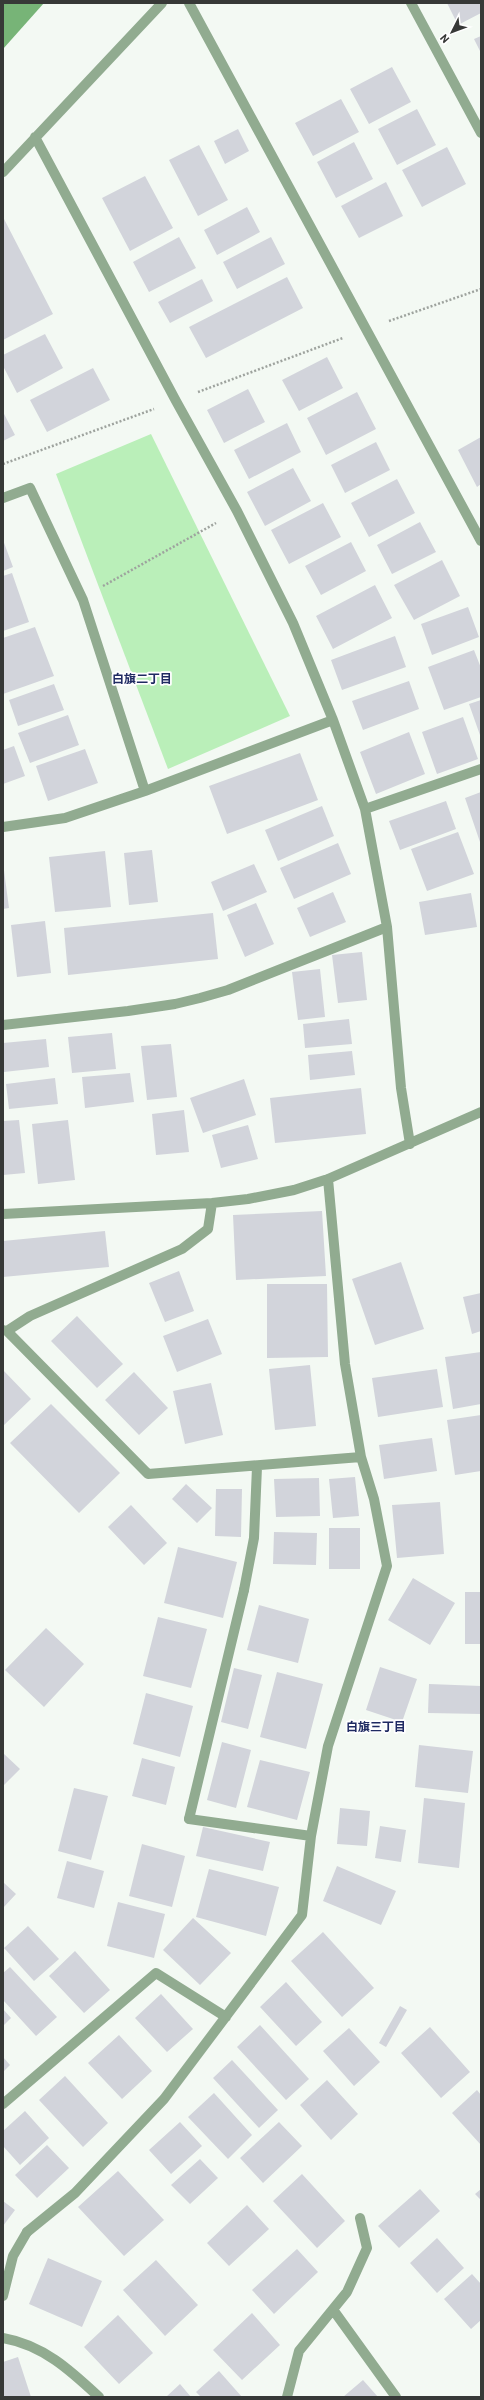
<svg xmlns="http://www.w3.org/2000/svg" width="484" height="2400" font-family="Barlow,'Noto Sans JP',sans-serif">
<rect width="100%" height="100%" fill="#f3f9f3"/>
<path fill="#baefb9" d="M151 434 290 716 168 769 56 474Z"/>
<path fill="#77b477" d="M3 3H44L3 49Z"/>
<path fill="#d2d4db" d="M447 3H481V13L458 25Z
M481 36V53L474 39Z
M392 67 411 102 369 124 350 89Z
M341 99 359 132 313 156 295 123Z
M417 109 436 145 397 165 378 129Z
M238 129 249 151 225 164 214 141Z
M354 142 373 179 336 198 317 162Z
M199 145 228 200 198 216 169 160Z
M447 147 466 184 422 207 402 170Z
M145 176 173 228 130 251 102 198Z
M386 182 403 216 359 238 341 206Z
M247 207 260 232 217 255 204 230Z
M3 217 53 314 3 340Z
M179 237 196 268 149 292 133 262Z
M271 237 285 264 237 289 223 262Z
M287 277 303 308 206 358 189 327Z
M202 279 213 301 170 323 158 302Z
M45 334 63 368 17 393 3 366V355Z
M327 357 343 388 299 411 282 380Z
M93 368 110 400 47 432 30 400Z
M248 389 265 422 224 443 207 410Z
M357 392 376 429 326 455 307 418Z
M3 412 15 435 3 441Z
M287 423 301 452 249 479 234 450Z
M481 437V484L477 487 458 450Z
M376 442 390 470 345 493 331 465Z
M293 468 311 501 265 526 247 492Z
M397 479 415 513 369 537 351 503Z
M323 503 341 537 289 564 271 530Z
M420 522 436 552 392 574 377 545Z
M3 540 13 567 3 571Z
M351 542 366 571 321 595 305 566Z
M442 560 460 596 414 620 394 585Z
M12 573 29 622 3 631V576Z
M375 585 392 618 333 649 316 616Z
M468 607 479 637 432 655 421 624Z
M35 627 54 676 3 694V638Z
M395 636 406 667 342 690 331 660Z
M474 650 481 668V697L444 710 428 667Z
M409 681 419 709 363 730 352 701Z
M54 684 64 710 18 726 9 700Z
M481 700V738L469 704Z
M68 715 79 745 30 763 18 733Z
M463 717 478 759 437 774 422 732Z
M409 732 425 774 376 794 360 752Z
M14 746 25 776 3 784V750Z
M85 749 98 783 48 801 36 766Z
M300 753 318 800 227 834 209 786Z
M481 792V845L465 798Z
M446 801 456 829 400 850 389 821Z
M322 806 334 836 278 861 265 830Z
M458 832 474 874 427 891 411 849Z
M338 843 351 874 294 899 280 868Z
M152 850 158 902 129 905 124 853Z
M105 851 111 907 55 912 49 857Z
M3 863 9 908 3 909Z
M254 864 267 892 223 911 211 882Z
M333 892 346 922 310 937 297 908Z
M471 893 477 927 425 935 419 902Z
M256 903 274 944 245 957 227 915Z
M213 913 218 959 68 975 64 928Z
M45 921 51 973 17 977 11 925Z
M362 952 367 1000 338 1003 332 955Z
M320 969 325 1017 298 1020 292 972Z
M349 1019 352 1044 305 1048 303 1024Z
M112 1033 116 1069 72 1073 68 1037Z
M46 1039 49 1067 4 1072 3 1043Z
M171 1044 177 1097 147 1100 141 1046Z
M352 1051 355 1075 310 1080 308 1055Z
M130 1073 134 1102 85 1108 82 1077Z
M55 1078 58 1104 9 1109 6 1084Z
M244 1079 256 1115 203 1133 190 1098Z
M361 1088 366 1134 275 1143 270 1098Z
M184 1110 189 1152 156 1155 152 1114Z
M19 1120 25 1173 3 1175V1121Z
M68 1120 75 1180 38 1184 32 1124Z
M248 1125 258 1159 221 1168 212 1135Z
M322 1211 326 1276 236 1280 233 1215Z
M105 1231 109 1267 3 1277V1241Z
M401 1262 424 1329 375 1345 352 1279Z
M179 1271 194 1311 165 1322 149 1283Z
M267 1284H327L328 1357 267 1358Z
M481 1293V1331L472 1334 463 1297Z
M77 1316 123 1364 97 1388 51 1341Z
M208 1319 222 1354 177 1372 163 1336Z
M481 1352V1404L453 1409 445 1357Z
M310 1365 316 1426 275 1430 269 1369Z
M437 1369 443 1407 378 1417 372 1378Z
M3 1370 31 1399 3 1426Z
M134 1372 168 1408 139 1435 105 1400Z
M211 1383 223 1435 185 1444 173 1391Z
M51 1404 120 1473 79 1513 10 1443Z
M481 1415V1471L455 1475 447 1420Z
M432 1438 437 1471 384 1479 379 1445Z
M355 1477 359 1516 333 1518 329 1479Z
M319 1478 320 1516 276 1517 274 1479Z
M186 1484 212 1508 197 1523 172 1499Z
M216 1489H242L241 1537 215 1536Z
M440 1502 444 1554 397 1558 392 1505Z
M131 1505 167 1543 144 1565 108 1527Z
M329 1528H360V1569H329Z
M274 1532 317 1533 316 1565 273 1564Z
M178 1547 237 1562 223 1618 164 1603Z
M413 1578 455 1603 430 1645 388 1620Z
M465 1592H481V1644H465Z
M259 1605 309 1619 298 1663 247 1650Z
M158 1617 207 1629 191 1688 143 1676Z
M46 1628 84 1664 44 1707 5 1670Z
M380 1667 417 1679 402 1722 366 1710Z
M234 1668 262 1675 248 1729 221 1722Z
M277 1672 323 1684 306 1749 260 1737Z
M429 1684 481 1686V1714L428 1713Z
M146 1693 193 1706 180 1757 133 1744Z
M222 1742 251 1750 236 1808 207 1800Z
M419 1745 473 1751 468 1793 415 1787Z
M3 1753 20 1769 3 1786Z
M142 1758 175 1767 166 1805 132 1796Z
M260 1760 310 1772 297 1820 247 1807Z
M74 1788 108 1796 91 1860 58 1851Z
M424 1798 465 1803 459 1868 418 1863Z
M340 1808 370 1811 367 1846 337 1844Z
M380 1826 406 1830 401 1862 375 1858Z
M203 1827 270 1842 263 1871 196 1856Z
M142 1844 185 1856 172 1907 129 1896Z
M67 1861 104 1871 94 1908 57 1898Z
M337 1866 396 1891 381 1925 323 1901Z
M209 1869 279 1887 266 1936 196 1917Z
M3 1882 16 1894 3 1908Z
M118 1902 165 1914 154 1958 107 1946Z
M193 1918 231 1953 200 1985 163 1950Z
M28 1926 59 1959 34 1981 4 1948Z
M323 1932 374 1988 342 2017 291 1961Z
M75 1951 110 1990 84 2013 49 1976Z
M10 1967 57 2017 36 2036 3 2000V1973Z
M286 1982 322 2022 296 2046 260 2007Z
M161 1994 193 2029 167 2052 135 2018Z
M400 2006 407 2010 386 2047 379 2043Z
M3 2009 11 2018 3 2026Z
M260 2025 309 2079 286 2100 237 2047Z
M430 2027 470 2072 441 2098 401 2053Z
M349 2028 380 2062 354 2086 323 2051Z
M119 2035 152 2071 122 2099 88 2063Z
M3 2057 10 2065 3 2072Z
M232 2060 278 2110 259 2128 213 2078Z
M65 2076 108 2123 83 2147 39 2100Z
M327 2080 358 2114 331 2140 300 2105Z
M477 2090 481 2095V2145L452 2113Z
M214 2093 252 2135 228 2159 188 2117Z
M25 2111 49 2138 20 2165 3 2146V2131Z
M180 2122 202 2146 171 2174 149 2150Z
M279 2122 302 2146 263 2183 240 2158Z
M47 2145 69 2168 37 2198 15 2175Z
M200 2159 218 2178 190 2204 171 2185Z
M118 2171 164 2220 124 2256 78 2207Z
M302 2174 345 2221 317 2248 273 2201Z
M420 2189 440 2211 399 2248 378 2226Z
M481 2189V2200L475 2194Z
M3 2201 15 2210 3 2226Z
M247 2205 269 2229 229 2266 207 2243Z
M437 2238 464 2268 437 2293 410 2263Z
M297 2249 318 2272 274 2314 252 2290Z
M48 2258 102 2281 82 2327 29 2304Z
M156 2260 198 2305 165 2336 123 2290Z
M472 2274 481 2284V2320L471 2329 444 2299Z
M252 2313 280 2345 242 2380 213 2350Z
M118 2315 153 2353 119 2384 84 2347Z
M18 2357 31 2397H3V2362Z
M219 2371 242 2397H201L196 2392Z
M363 2380 378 2397H343Z
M180 2384 191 2397H166Z"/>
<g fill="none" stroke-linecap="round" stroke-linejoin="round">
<path stroke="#9ea39e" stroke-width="2.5" stroke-dasharray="2 2" stroke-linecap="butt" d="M389 321 481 289
M198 392 343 338
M3 464 154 409
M103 586 216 523"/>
<path stroke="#91ab90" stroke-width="10" d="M189 1819 244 1590
M3 2296 13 2256 27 2232"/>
<path stroke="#91ab90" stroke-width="10" d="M189 3 481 541
M411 3 481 133
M35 137 176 401 237 511 293 623 333 720 365 809 387 927 401 1088 410 1144
M3 172 162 3
M3 498 30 488 83 600 145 791
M365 809 481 769
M3 827 65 818 145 791 333 720
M3 1025 128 1011 175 1004 200 998 228 990 387 927
M3 1214 212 1203 248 1199 294 1190 328 1179 481 1112
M3 1330 7 1331 30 1316 182 1249 208 1229 212 1203
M7 1331 148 1474 361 1457
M244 1590 254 1538 257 1467
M189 1819 311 1836
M3 2104 156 1973 226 2017
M27 2232 75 2193 164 2099 302 1915 311 1836 328 1746 387 1566 374 1499 361 1457 345 1364 328 1179
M334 2311 396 2397
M3 2338C43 2345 70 2370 99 2397
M287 2397 299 2351 347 2292 367 2248 360 2218"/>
</g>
<g text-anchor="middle" stroke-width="3.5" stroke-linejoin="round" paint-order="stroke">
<g font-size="12" font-weight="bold" fill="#1f2a62" stroke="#fff">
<text x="142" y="683">白旗二丁目</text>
<text x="376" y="1731">白旗三丁目</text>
</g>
</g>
<rect width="484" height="2400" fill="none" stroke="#373937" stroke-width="8"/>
<g transform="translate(452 32) rotate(228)" stroke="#ffffff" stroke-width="3" paint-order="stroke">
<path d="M0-3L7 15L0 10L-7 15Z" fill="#373937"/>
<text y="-6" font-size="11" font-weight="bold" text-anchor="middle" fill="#373937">N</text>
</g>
</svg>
